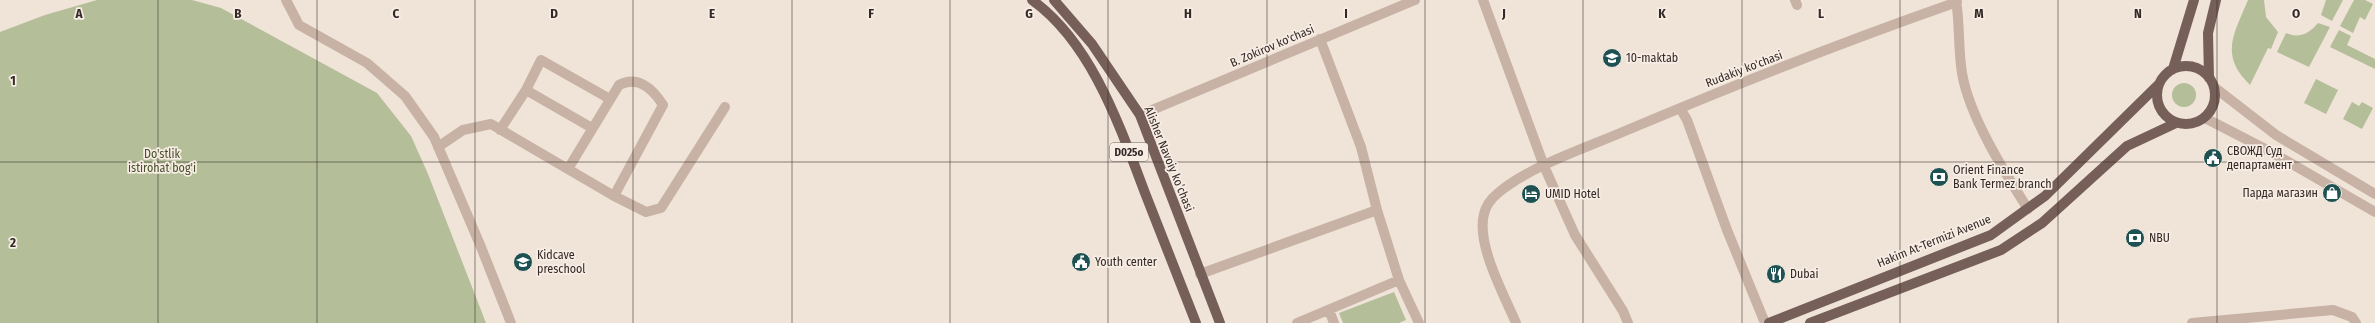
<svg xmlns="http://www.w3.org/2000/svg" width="2375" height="323" font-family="'Fira Sans Condensed',sans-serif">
<rect width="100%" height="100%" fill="#f0e3d8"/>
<path fill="#b4be99" d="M97 0H192L221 8 377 93 411 136 428 174 486 323H0V32L45 15Z
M2248 0H2264L2266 17 2278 32 2271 49 2268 48 2250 85C2219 55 2234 34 2248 0Z
M2326 0H2343L2332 21 2321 15Z
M2354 0H2365L2373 4 2365 20 2360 17 2353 33 2340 26Z
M2318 23 2330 27 2309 67 2277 52 2286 33C2299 39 2310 33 2318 23Z
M2339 30 2351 36 2347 45 2375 59V69L2330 47Z
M2316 79 2338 90 2326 114 2304 103Z
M2172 95a12 12 0 1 1 24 0a12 12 0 1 1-24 0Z
M2352 102 2359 106 2362 102 2373 108 2362 129 2343 119Z
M1394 292 1406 320 1399 323H1343L1339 313Z"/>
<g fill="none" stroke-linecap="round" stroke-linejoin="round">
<path stroke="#c7b2a5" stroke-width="10" d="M286 0 299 25 367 63 405 96 434 137 481 247 511 323
M1483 0 1544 166 1575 235 1623 311 1628 323
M1795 0 1797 5
M1956 0C1960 24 1958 49 1962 73 1969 116 2005 173 2028 209
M1320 39 1361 147 1377 210 1399 280
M2214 87 2276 135 2375 194
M526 90 592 128
M1680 108 1687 120 1727 230 1765 323
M1140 115 1415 0
M2205 118 2273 153 2375 212
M500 130 526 90 541 60 610 99
M438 147 463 130 491 124 614 196 663 105C653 89 638 75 619 85L568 169
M614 196 646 212 661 208 725 107
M1200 274 1377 210
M1329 310 1334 323
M1297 323 1399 280 1419 323
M1516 323C1504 295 1476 244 1484 214 1486 205 1492 198 1498 193 1530 166 1586 148 1625 131 1734 85 1845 41 1957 2
M2192 323 2333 310 2352 317 2356 323"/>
<path stroke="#755f58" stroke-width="10" d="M1032 0C1092 43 1120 127 1145 193 1162 236 1179 280 1196 323
M1054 0 1092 44 1140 115 1220 323
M2157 95a29 29 0 1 1 58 0a29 29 0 1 1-58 0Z
M2173 69 2194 0
M2209 78 2208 33 2216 0
M1769 323 1991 235 2045 196 2158 85
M1810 323 2001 250 2042 223 2127 146 2176 123"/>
</g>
<path fill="none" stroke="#332926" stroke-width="1" stroke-opacity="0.55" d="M158 0V323M317 0V323M475 0V323M633 0V323M792 0V323M950 0V323M1108 0V323M1267 0V323M1425 0V323M1583 0V323M1742 0V323M1900 0V323M2058 0V323M2217 0V323M0 162H2375"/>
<defs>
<symbol id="school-disc" viewBox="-11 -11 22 22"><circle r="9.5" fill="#1e5252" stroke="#f8ede4"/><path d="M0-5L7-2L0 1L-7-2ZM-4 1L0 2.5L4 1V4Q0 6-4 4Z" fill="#fff"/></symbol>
<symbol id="civic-disc" viewBox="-11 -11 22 22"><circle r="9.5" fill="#1e5252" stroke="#f8ede4"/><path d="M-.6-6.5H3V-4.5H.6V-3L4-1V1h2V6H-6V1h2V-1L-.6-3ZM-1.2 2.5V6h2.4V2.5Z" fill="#fff"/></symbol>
<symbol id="bank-disc" viewBox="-11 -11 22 22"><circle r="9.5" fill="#1e5252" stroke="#f8ede4"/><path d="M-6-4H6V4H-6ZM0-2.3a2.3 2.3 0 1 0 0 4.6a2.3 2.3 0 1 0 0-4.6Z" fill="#fff"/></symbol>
<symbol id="shop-disc" viewBox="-11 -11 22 22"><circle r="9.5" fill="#1e5252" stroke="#f8ede4"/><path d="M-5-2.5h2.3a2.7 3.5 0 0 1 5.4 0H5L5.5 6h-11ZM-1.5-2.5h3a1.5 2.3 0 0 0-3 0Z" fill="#fff"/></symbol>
<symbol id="hotel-disc" viewBox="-11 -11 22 22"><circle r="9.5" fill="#1e5252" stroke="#f8ede4"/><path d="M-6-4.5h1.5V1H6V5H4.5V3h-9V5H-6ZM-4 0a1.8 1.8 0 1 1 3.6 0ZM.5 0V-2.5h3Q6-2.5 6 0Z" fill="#fff"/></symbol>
<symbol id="restaurant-disc" viewBox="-11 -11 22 22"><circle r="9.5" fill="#1e5252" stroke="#f8ede4"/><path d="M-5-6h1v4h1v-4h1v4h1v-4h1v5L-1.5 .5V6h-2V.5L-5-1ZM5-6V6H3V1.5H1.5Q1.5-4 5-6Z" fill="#fff"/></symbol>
</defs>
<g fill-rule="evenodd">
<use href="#school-disc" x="1601" y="47" width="22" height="22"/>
<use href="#civic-disc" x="2202" y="147" width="22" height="22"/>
<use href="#bank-disc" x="1928" y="166" width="22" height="22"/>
<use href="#shop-disc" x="2321" y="182" width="22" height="22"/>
<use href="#hotel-disc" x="1520" y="183" width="22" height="22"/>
<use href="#bank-disc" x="2124" y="227" width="22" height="22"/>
<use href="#school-disc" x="512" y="251" width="22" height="22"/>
<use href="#civic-disc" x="1070" y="251" width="22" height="22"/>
<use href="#restaurant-disc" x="1765" y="263" width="22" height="22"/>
</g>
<g text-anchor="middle" stroke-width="3.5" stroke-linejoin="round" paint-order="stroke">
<rect fill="#f8ede4" stroke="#6e645f" stroke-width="1" x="1110" y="143" width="38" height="18" rx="3"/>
<g font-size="11" font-weight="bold" fill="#332926">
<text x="1129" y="156">D025o</text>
</g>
<g font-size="12" fill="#332926" stroke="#f8ede4">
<text transform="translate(1272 46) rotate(-23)" y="4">B. Zokirov ko'chasi</text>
<text transform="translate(1744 69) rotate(-21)" y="4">Rudakiy ko'chasi</text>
<text transform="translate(1169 159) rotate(68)" y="4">Alisher Navoiy ko’chasi</text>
<text transform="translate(1934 241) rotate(-22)" y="4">Hakim At-Termizi Avenue</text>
</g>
<g font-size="12" fill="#332926" stroke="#f8ede4" text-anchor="start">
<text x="1626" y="62">10-maktab</text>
<text x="2227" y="155">СВОЖД Суд<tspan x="2227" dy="14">департамент</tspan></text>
<text x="1953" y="174">Orient Finance<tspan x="1953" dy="14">Bank Termez branch</tspan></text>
<text x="2318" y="197" text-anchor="end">Парда магазин</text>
<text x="1545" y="198">UMID Hotel</text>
<text x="2149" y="242">NBU</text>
<text x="537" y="259">Kidcave<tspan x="537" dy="14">preschool</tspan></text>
<text x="1095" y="266">Youth center</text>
<text x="1790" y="278">Dubai</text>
</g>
<g font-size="12" fill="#46502b" stroke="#f8ede4">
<text x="162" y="158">Do'stlik<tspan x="162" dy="14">istirohat bog'i</tspan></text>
</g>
</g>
<g font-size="13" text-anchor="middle" font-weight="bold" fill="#332926" stroke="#f8ede4" stroke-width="3.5" stroke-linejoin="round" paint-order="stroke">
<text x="79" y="18">A</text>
<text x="238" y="18">B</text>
<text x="396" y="18">C</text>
<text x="554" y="18">D</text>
<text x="712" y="18">E</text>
<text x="871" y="18">F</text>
<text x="1029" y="18">G</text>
<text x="1188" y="18">H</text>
<text x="1346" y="18">I</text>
<text x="1504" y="18">J</text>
<text x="1662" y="18">K</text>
<text x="1821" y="18">L</text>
<text x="1979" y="18">M</text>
<text x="2138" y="18">N</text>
<text x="2296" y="18">O</text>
<text x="13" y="85">1</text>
<text x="13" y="247">2</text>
</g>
</svg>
